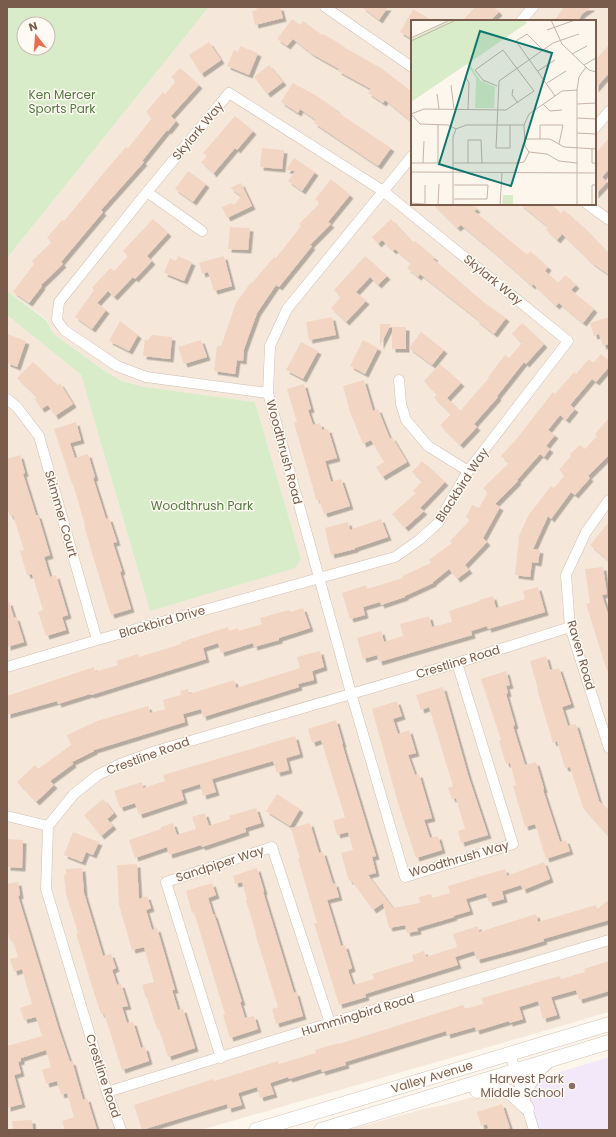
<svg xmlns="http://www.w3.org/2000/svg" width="616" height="1137" font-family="Poppins,sans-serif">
<defs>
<filter id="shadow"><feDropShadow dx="3.5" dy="3.5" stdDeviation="0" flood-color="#0004"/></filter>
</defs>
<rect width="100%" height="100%" fill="#fdf6ec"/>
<path fill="#f5e8da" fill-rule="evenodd" d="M209 7H609V1012L201 1130H7V315L81 375 150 611 301 559 255 402 145 387 122 381 106 372 54 334 46 319 7 291V258ZM412 21H595V204H412Z
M540 1078 538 1130H347L424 1109 448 1104Z"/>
<path fill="#f3e8fa" d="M609 1057V1130H538L530 1094 540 1078Z"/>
<path fill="#d8ecc9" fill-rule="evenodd" d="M7 7H209L7 258ZM24 24H48V48H24Z
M7 291 46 320 54 334 106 372 122 381 145 387 255 402 301 559 295 568 150 611 81 375 7 315Z"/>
<path fill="#f3d5c3" filter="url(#shadow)" d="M256 7H280L283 18 255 25 252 11 257 10Z
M362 7H388L379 20Z
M475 7H494L499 12 490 21H462Z
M564 7H592L582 14 578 21H554Z
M413 9 433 21H412V39L400 32Z
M292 19 300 25 303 21 322 35 323 34 341 44 340 45 381 68 412 92V122L385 100 383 103 368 93 371 89 338 71 339 69 312 54 293 39 287 46 277 39Z
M209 42 221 60 201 74 189 55Z
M609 45V73L595 89V60Z
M240 46 258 53 249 75 227 66 234 50 238 52Z
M269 65 283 82 267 94 254 77Z
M180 68 199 85 171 116 176 121 168 131 167 130 142 161 144 162 101 210 103 212 61 262 63 264 41 285 42 286 29 303 13 292 34 264 32 261 52 242 47 238 62 220 64 221 112 163 126 147 128 148 152 118 146 112 163 92 165 94 176 81 171 77Z
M293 82V83L317 96 337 110 336 111 391 148 378 166 314 123 316 120 300 109 298 113 281 102Z
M235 116 253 131 237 150 235 148 213 174 211 171 201 162 207 156 203 153Z
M609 138V169L602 177 607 182 595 195V154Z
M262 148 284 150 282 169 260 167Z
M294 158 315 172 302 191 288 181 295 171 286 170Z
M188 171 206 184 193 202 175 189Z
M331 179 350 195 328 222 331 224 310 245 312 246 279 287 276 285 257 313 244 349 243 361 237 360 235 374 214 371 217 346H221L236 303 251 282 252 283 274 257 276 258 301 226 299 224 320 203 315 199Z
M241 183 252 206 227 218 222 207 231 203 234 205 241 196 230 188Z
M433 204H472L477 209 474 211 527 255 530 251 548 267 545 271 558 283 565 275 576 285 571 290 594 309 583 323 559 303 556 306 533 284 532 286 489 248 461 225 457 228Z
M520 204H550L561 213 564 210 582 226 609 254V275L592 263 562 234 557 240 546 230 548 227Z
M153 219 168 233 147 256 152 261 135 279 133 277 114 297 108 291 97 303 106 310 92 329 75 317 94 290 92 288 110 268 114 271 128 256 123 251Z
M391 219 413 243 415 241 435 258 433 259 482 301 506 318 494 334 476 320 477 319 420 274 418 277 407 268 411 263 395 249 393 251 382 240 378 244 372 237Z
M230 227 250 228 248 250 228 249Z
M178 256 192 262 184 281 164 273 170 258 176 261Z
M224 256 232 286 214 291 208 272 202 274 199 263Z
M365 256 387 276 378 285 370 277 356 292 366 301 346 322 331 308 341 297 334 290Z
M332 317 336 335 309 340 306 322Z
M609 317V344L603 346 599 334 594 336 590 323Z
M120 321 138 335 129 351 109 341Z
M522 323 544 344 526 364 524 362 497 396 498 397 474 424 477 427 460 445 440 425 451 414 434 398 437 394 424 381 440 364 461 383 447 398 460 411 489 378 488 377 505 355 509 358 522 343 512 334Z
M380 324H391L380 346Z
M392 327H406V349H392Z
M421 332 444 350 432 365 409 348Z
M7 334 26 341 17 367 7 363Z
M152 335 172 337 170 359 143 356 145 339 147 341Z
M201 340 207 357 184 364 178 347Z
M363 340 378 348 365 374 350 366Z
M301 342 318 351 303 379 286 370Z
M601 354 609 361V367L596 382 592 379 570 405 575 409 566 420 560 415 548 430 555 435 546 446 550 449 544 457 540 454 517 480 518 481 495 504 500 507 483 538 487 542 465 565 469 570 457 579 449 569 433 582V583L405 596V597L381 605 380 602 363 607 365 615 350 619 342 593 366 585 367 589 403 578 402 576 431 563 429 560 452 543 450 541 470 520 466 517 472 505 479 508 488 492 483 488 509 463 501 456 518 437 553 392 555 394 574 372 576 374 589 359 593 363Z
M33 362 57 385 60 383 73 404 55 416 48 405 41 409 35 399 37 397 17 378Z
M364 380 373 411 378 409 390 439 392 437 407 462 382 477 376 467 384 462 371 440 363 444 350 412 343 386Z
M304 384 311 409 308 410 313 425 320 423 322 430 328 429 337 458 325 461 331 482 341 479 350 506 324 514 319 499 316 500 313 488 294 423 297 422 287 389Z
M609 418V455L588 476 590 478 575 495 571 492 551 519 548 516 533 549 540 550 538 563 532 562 530 577 515 575 519 538H518L530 512H531L551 486 554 488 565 475 559 470 571 456 570 454 580 445 585 449 597 436 595 434Z
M76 422 81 440 70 443 75 458 88 454 95 477 93 478 106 519 109 518 117 542 113 543 122 571 120 572 131 609 111 615 94 560 84 525H85L73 484H72L54 429Z
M20 455 25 473 23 474 36 515H38L50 555 44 557 50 577 56 575 68 615 62 617 66 630 46 636 38 612 43 610 32 574 27 575 20 551 24 550 13 515 10 516 7 508V459Z
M422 461 445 482 420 508 424 511 405 528 392 514 416 493 413 491 422 481 412 472Z
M381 519 388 537 355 548V549L331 555 325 528 348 522 350 530Z
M609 522V561L590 545Z
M603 567 607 594 602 595 609 617V671H607L586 604 590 603 585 569Z
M538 587 545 612 488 629 487 626 471 631 472 635 379 662 377 655 363 659 357 638 381 631 384 642 403 636 400 624 429 616 432 627 452 622 449 611 480 601 479 600 493 596 496 608 525 599 523 591Z
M7 602H9L14 618 16 617 24 642 7 647Z
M303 608 310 628 279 638V640L254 647 253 643 221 653 218 643 203 648 206 659 91 695 90 694 58 704 57 701 7 715V696L94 667 95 672 118 665 116 661 138 654 139 657 181 644V642L228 627 229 631 238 628 239 631 262 624 260 618 289 610 290 612Z
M320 651 324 667 312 671 314 680 298 684 299 687 203 717 201 709 183 714 185 722 94 750V751L72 762 73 764 50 781 54 785 36 802 17 782 35 765 38 769 71 745 67 735 97 721 148 706 150 713 165 709 163 700 181 695 180 691 188 689 189 694 234 680 236 688 300 668 297 657Z
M546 656 550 670 559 668 571 704 562 707 568 726 576 724 599 801 609 812V837L583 808 570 767 565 768 557 741 553 743 537 689H538L530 661Z
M506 671 510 685 506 686 508 693 506 694 515 725 513 726 525 765 536 762 544 789 543 790 560 842 566 840 570 851 546 859 535 824 525 827 513 786 516 785 510 763 506 764 499 741 501 740 481 679Z
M443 687 468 775 488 835 461 843 458 831 465 829 456 798 452 799 448 788 453 786 429 707 421 710 416 695Z
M397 701 402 716 393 719 398 734 409 730 416 753 408 755 415 775 419 774 432 818 424 820 430 838 438 836 442 850 416 858 398 803 372 709Z
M336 720 343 744H342L376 856 372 857 376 873 368 875 393 908 420 903 419 897 431 894 432 898 450 893 448 886 505 869 507 876 544 862 550 879 523 890 521 885 502 891 504 899 489 903 486 893 466 899 470 911 453 916 454 917 417 928 418 931 407 933 405 925 389 928 383 903 373 910 351 880 349 881 341 853 353 850 348 832 337 835 333 821 345 817 321 740 312 743 308 729Z
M295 736 300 754 286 758 289 770 277 773 273 761 212 779 216 792 203 796 200 784 181 790 184 800 139 815 135 803 120 808 114 791 142 782 143 788 165 781 163 775Z
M277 794 300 809 290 826 266 811Z
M103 799 114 813 107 819 113 826 101 836 84 815Z
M256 808 261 823 245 828 246 832 202 847 201 845 169 855 167 847 135 858 129 840 161 829V827L173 823 177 835 196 829 192 817 205 813 209 826 230 819 229 816Z
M310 823 319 853 323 852 333 884 335 883 339 897 327 900 341 946 345 945 352 968 348 970 353 985 374 979 372 974 414 961 412 955 424 951 426 957 457 947 453 934 478 926 479 932 536 914 538 922 596 905 597 909 609 900V920L543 939 544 941 521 948 477 960 474 951 455 957 458 965 365 994 366 997 339 1005 314 923H317L298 859H300L291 828Z
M73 832 99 842 93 855 86 852 82 862 64 855Z
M7 839 23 840 22 868 7 867Z
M137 864 139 899 147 896 151 908 146 910 152 930 157 928 175 990H172L178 1010 183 1009 195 1048 168 1057 159 1029H157L147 998H146L142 985 154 982 144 947 132 950 119 905 117 865Z
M82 868 84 893 103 956 111 954 116 968 112 970 117 985 121 984 128 1006 122 1007 127 1023 133 1022 141 1048 145 1047 149 1061 122 1070 104 1013 101 1014 94 993 76 933H78L66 894 64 875H66V869Z
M257 868 264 891 263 892 294 993 296 992 303 1016 276 1024 272 1009 278 1007 255 933H256L246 901 247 900 242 882 235 884 233 876Z
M18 882 20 895 18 896 59 1030 70 1062 72 1061 83 1100 87 1098 97 1130H65L62 1121 74 1117 67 1093 61 1095 57 1081 46 1084 42 1070 51 1067 46 1050 21 1058V1061L18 1062 21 1073 14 1075 22 1104 7 1108V1046L42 1036 36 1017 24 1020 20 1008 32 1004 22 969 14 972 10 959 18 957 13 941 11 942 7 930V884Z
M212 883 216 895 208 898 213 914H214L242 1002H240L245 1018 254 1016 258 1029 230 1038 223 1015 225 1014 194 912 192 913 186 891Z
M609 961V991L579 1000 576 990 551 997 557 1015 543 1019 538 1001 519 1007 523 1019 509 1023V1021L476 1031 475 1027 447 1035 446 1031 345 1062 346 1065 322 1072 321 1069 289 1079 288 1077 270 1083 274 1094 260 1098 257 1087 238 1093 242 1105 228 1109 227 1104 142 1130 134 1105 213 1079 214 1081 278 1061 279 1064 316 1053 315 1050 339 1043V1044L463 1005 465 1009 483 1004 482 998 560 976 561 979 585 972 584 969Z
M502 1104 510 1128 503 1130H489L487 1124 481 1126 477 1112Z
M32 1120 33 1130H13L12 1121Z"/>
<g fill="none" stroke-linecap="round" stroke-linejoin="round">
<defs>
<path id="minor" d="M325 7 412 67
M521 21 533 7
M595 128 609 111
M412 156 287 309 270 346 268 393 351 693 405 877 513 844 457 663
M147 192 202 231
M587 204 609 220
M399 380 401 404 406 420 428 446 468 471
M7 399 17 407 39 436 97 640
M609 500 586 532 566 575 570 627 609 748
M7 667 97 640 395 557 419 540 438 523 468 471 568 341 383 191 229 93 147 192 59 302 57 320 64 330 117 366 146 377 268 393
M7 816 48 826
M510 1054 534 1130
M221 1058 166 882 272 847 330 1023
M107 1092 330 1023 609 940
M524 1099C530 1083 537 1073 550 1062
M121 1130 107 1092 46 889 48 826 74 794 98 775 120 764 156 751 457 663 570 627"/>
<path id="secondary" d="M477 1091C503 1085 509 1089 527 1108
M256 1130 609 1024
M321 1130 609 1042"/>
</defs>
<use href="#minor" stroke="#d1beb0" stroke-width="11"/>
<use href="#secondary" stroke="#d6c0b0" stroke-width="15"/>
<use href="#minor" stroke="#fff" stroke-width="10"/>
<use href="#secondary" stroke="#fff" stroke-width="14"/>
</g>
<circle fill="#8d6e63" stroke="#fffaf3" stroke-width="1.5" cx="572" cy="1086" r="4"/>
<g text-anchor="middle" stroke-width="3" stroke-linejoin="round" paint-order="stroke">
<g font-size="12" fill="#537a41" stroke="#fffaf3">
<text x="62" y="99">Ken Mercer<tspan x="62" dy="14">Sports Park</tspan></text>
<text x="202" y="510">Woodthrush Park</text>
</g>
<g font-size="12" fill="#7a5c4d" stroke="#fffaf3">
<text transform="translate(198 131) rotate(-50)" y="4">Skylark Way</text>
<text transform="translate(493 280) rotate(39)" y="4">Skylark Way</text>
<text transform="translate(284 452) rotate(75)" y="4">Woodthrush Road</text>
<text transform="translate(462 485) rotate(-57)" y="4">Blackbird Way</text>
<text transform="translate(61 514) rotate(74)" y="4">Skimmer Court</text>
<text transform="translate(162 622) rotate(-16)" y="4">Blackbird Drive</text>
<text transform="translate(581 655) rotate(74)" y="4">Raven Road</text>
<text transform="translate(458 662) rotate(-17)" y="4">Crestline Road</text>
<text transform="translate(148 756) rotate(-20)" y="4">Crestline Road</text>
<text transform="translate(459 859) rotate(-16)" y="4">Woodthrush Way</text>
<text transform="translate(220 864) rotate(-18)" y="4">Sandpiper Way</text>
<text transform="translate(358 1015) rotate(-17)" y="4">Hummingbird Road</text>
<text transform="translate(103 1076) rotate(72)" y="4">Crestline Road</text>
<text transform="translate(432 1077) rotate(-17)" y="4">Valley Avenue</text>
</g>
<g font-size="12" fill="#785e54" stroke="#fffaf3" text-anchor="end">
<text x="564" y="1083">Harvest Park<tspan x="564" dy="14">Middle School</tspan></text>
</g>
</g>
<g transform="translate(411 20)">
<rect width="185" height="185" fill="#fdf6ec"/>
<path d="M40 0H113L116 3 58 43 69 60 84 67 83 88H64L65 58 56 44 0 82V19ZM92 175H102V185H91Z" fill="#d8ecc9"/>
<path fill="none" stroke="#c5b3a7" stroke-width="1" d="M140 0 151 24 178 50 185 52M136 10 164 0M0 18 39 0M0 21 45 0M132 30 116 14 105 21 144 76M161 34 176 26M173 45 185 38M127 51 144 40M54 56 58 63 57 89M136 63 155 51M40 65 43 89M102 69 101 75 107 83M166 70 151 71 144 76 118 94 113 105 114 126 118 132 136 134 148 141 166 143M26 74 28 89M132 84 139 91 151 90M166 84 185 83M0 94 13 89 95 90 123 71 92 30 64 50 72 60 86 66M0 94 9 104 37 105 45 109M166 98 185 99M99 105V128H85L88 61 142 23 168 14M166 113 185 114M113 119H139L153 127 185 129M129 119V105H152L148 124M181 129V143H185M0 143H27V105M12 143 13 121M42 143H108L113 142 118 132M57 143V120H70L71 143M0 152 185 153M14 165V183M43 165H77L76 179H43M0 183 25 185M27 185 28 164M42 185V117L45 109 55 105H113M89 185 91 153M166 185V70L168 57 175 47M181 185V165H185"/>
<path fill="#0f766e" fill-opacity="0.15" stroke="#0f766e" stroke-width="2" d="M69 11 141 33 100 166 28 144Z"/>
<rect width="185" height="185" fill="none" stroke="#7a5c4d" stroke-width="2"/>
</g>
<rect width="616" height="1137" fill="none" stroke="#7a5c4d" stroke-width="16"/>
<g transform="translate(36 36) rotate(343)"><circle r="19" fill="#fffaf3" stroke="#cabbb1"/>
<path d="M0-3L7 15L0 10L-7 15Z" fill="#e76f51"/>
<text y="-6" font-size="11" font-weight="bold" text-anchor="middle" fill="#7a5c4d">N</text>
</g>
</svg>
